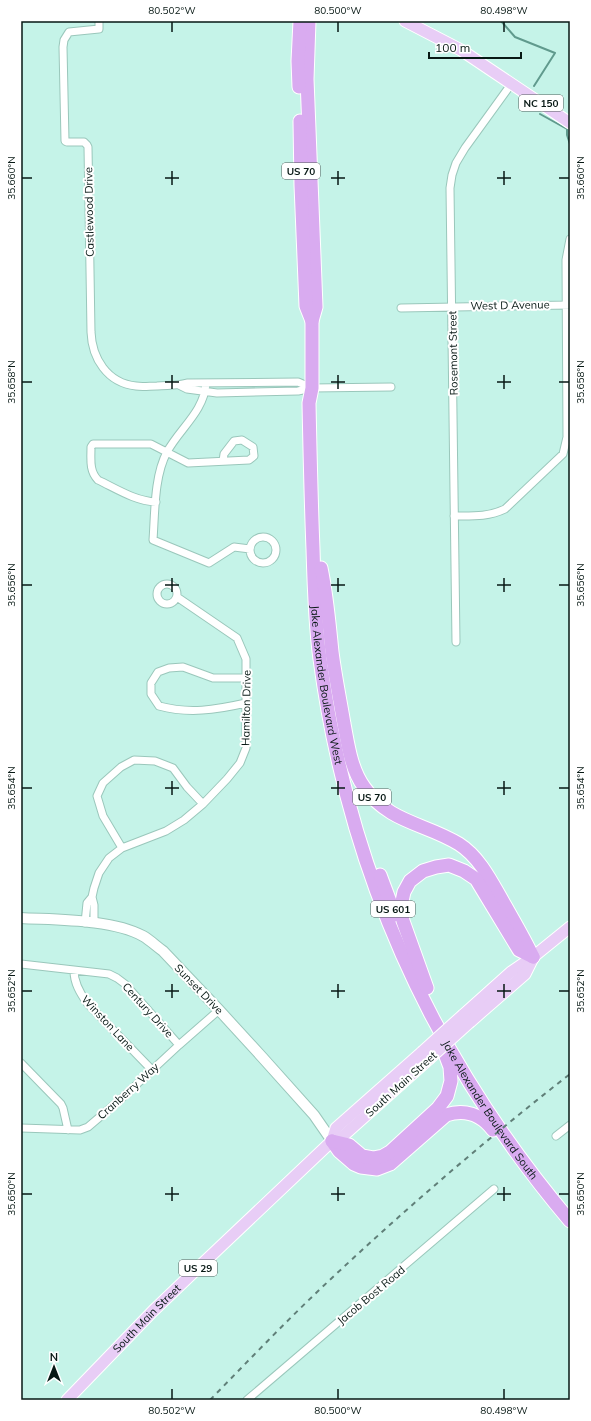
<svg xmlns="http://www.w3.org/2000/svg" width="591" height="1421" font-family="Mulish,sans-serif">
<rect width="100%" height="100%" fill="#c5f3e8"/>
<g fill="none" stroke-linecap="round" stroke-linejoin="round">
<path stroke="#609a8d" stroke-width="2" d="M501 21 515 37 555 53 534 86
M540 114 567 129V135L570 144"/>
<defs>
<path id="street" d="M99 21V29L69 32 64 40 63 47 65 141 67 142H84L87 145 88 147 91 332C92 358 107 383 136 386 142 387 150 386 157 386 168 385 177 386 187 383L298 382 312 388
M401 308 570 305
M206 383C204 412 180 428 167 452 154 476 155 513 153 540L209 563 234 547 250 549
M179 385 187 389 217 393 298 391 312 388 391 387
M156 502C135 501 117 489 98 480 89 471 91 459 91 447L93 444H151L188 463 249 460 254 456 253 447 242 440 234 441 224 454 223 461
M454 516C473 516 488 517 505 509L563 454 567 437 566 260 570 239
M250 550a13 13 0 1 1 26 0a13 13 0 1 1-26 0Z
M157 594a10 10 0 1 1 20 0a10 10 0 1 1-20 0Z
M456 642 450 188 452 175 456 163 465 148 512 83
M246 703C215 710 189 714 159 706L151 694V683L158 672 169 668 183 667 213 678H246
M122 848 103 816 97 796 103 783 121 767 134 760 155 761 173 768 187 787 203 804
M85 923 87 903 92 897
M94 923V905L92 897 94 888 99 873 109 858 122 848 166 831 184 820 203 804 227 779 240 763 246 748V659L237 638 177 597
M21 964 109 974 117 978 125 984 179 1045
M74 971C74 983 80 993 87 1003L152 1070
M21 1063 61 1104 63 1108 68 1130
M21 1128 80 1130 88 1127 122 1098 179 1045 219 1010
M556 1136 570 1125
M247 1400 494 1189"/>
<path id="secondary" d="M21 918C56 920 112 919 143 936 150 940 156 946 163 951L219 1010 262 1057 314 1115 332 1141"/>
<g id="primary">
<path d="M405 21 461 50 570 123"/>
<path d="M463 1015 511 972 533 957 570 927"/>
<path d="M470 1022 525 974 533 958"/>
<path d="M332 1141 336 1128 422 1052"/>
<path id="s1" d="M67 1400 153 1311 200 1266 332 1141 343 1136 429 1059"/>
</g>
<g id="highway">
<path id="s2" d="M309 21 307 79 316 307 312 321V388L309 403C310 452 311 500 313 549 314 586 315 623 320 659 348 870 433 1059 570 1221"/>
<path d="M299 87 298 61 300 21"/>
<path d="M300 121 301 185 306 306 312 321"/>
<path d="M321 568C327 597 329 623 332 652 335 676 340 700 344 724 348 745 351 769 364 787 389 823 425 823 459 844 481 858 493 885 506 907 515 923 525 940 533 957"/>
<path d="M380 875 395 915"/>
<path d="M427 988 403 921 401 906 404 892 410 881 423 871 436 867 449 865 464 871 476 879 519 950 533 957"/>
<path d="M332 1141 339 1151 354 1164 361 1167 377 1169 390 1164 446 1115C464 1109 481 1114 493 1130"/>
<path d="M332 1141 349 1145 362 1156 373 1158 383 1156 390 1152 438 1108 447 1096 451 1081 450 1067 444 1051"/>
</g>
</defs>
<use href="#street" stroke="#9ac7bb" stroke-width="9"/>
<use href="#secondary" stroke="#9ac7bb" stroke-width="12"/>
<use href="#primary" stroke="#fff" stroke-width="13"/>
<use href="#highway" stroke="#fff" stroke-width="15"/>
<use href="#street" stroke="#fff" stroke-width="7"/>
<use href="#secondary" stroke="#fff" stroke-width="10"/>
<use href="#primary" stroke="#e8cdf6" stroke-width="11"/>
<use href="#highway" stroke="#d9abf0" stroke-width="13"/>
<path stroke="#607f78" stroke-width="2" stroke-dasharray="5 5" stroke-linecap="butt" d="M210 1400C251 1358 291 1316 334 1276 410 1205 488 1138 570 1074"/>
<defs>
<path id="primary-bridge" d="M422 1052 463 1015
M429 1059 470 1022"/>
</defs>
<use href="#primary-bridge" stroke="#fff" stroke-width="13" stroke-linecap="butt"/>
<use href="#primary-bridge" stroke="#e8cdf6" stroke-width="11"/>
</g>
<path fill="none" stroke="#071814" stroke-width="1.5" d="M172 22V32M338 22V32M504 22V32M172 171V185M338 171V185M504 171V185M22 178H32M165 178H179M331 178H345M497 178H511M559 178H569M172 375V389M338 375V389M504 375V389M22 382H32M165 382H179M331 382H345M497 382H511M559 382H569M172 578V592M338 578V592M504 578V592M22 585H32M165 585H179M331 585H345M497 585H511M559 585H569M172 781V795M338 781V795M504 781V795M22 788H32M165 788H179M331 788H345M497 788H511M559 788H569M172 984V998M338 984V998M504 984V998M22 991H32M165 991H179M331 991H345M497 991H511M559 991H569M172 1187V1201M338 1187V1201M504 1187V1201M22 1194H32M165 1194H179M331 1194H345M497 1194H511M559 1194H569M172 1389V1399M338 1389V1399M504 1389V1399"/>
<g text-anchor="middle" stroke-width="4" stroke-linejoin="round" paint-order="stroke">
<g fill="#fff" stroke="#515d5a" stroke-width="1">
<rect x="519" y="95" width="44" height="16" rx="3"/>
<rect x="282" y="163" width="38" height="16" rx="3"/>
<rect x="353" y="789" width="38" height="16" rx="3"/>
<rect x="371" y="901" width="44" height="16" rx="3"/>
<rect x="179" y="1260" width="38" height="16" rx="3"/>
</g>
<g font-size="10" font-weight="bold" fill="#071814">
<text x="541" y="107">NC 150</text>
<text x="301" y="175">US 70</text>
<text x="372" y="801">US 70</text>
<text x="393" y="913">US 601</text>
<text x="198" y="1272">US 29</text>
</g>
<g font-size="11" fill="#071814" stroke="#fff">
<text transform="translate(89 212) rotate(-91)" y="4">Castlewood Drive</text>
<text transform="translate(510 305) rotate(-1)" y="4">West D Avenue</text>
<text transform="translate(453 353) rotate(-91)" y="4">Rosemont Street</text>
<text dy="4" stroke="none"><textPath href="#s2" startOffset="666">Jake Alexander Boulevard West</textPath></text>
<text transform="translate(246 708) rotate(-89)" y="4">Hamilton Drive</text>
<text transform="translate(199 989) rotate(46)" y="4">Sunset Drive</text>
<text transform="translate(148 1010) rotate(48)" y="4">Century Drive</text>
<text transform="translate(108 1023) rotate(47)" y="4">Winston Lane</text>
<text transform="translate(401 1084) rotate(-42)" y="4">South Main Street</text>
<text transform="translate(128 1091) rotate(-42)" y="4">Cranberry Way</text>
<text dy="4" stroke="none"><textPath href="#s2" startOffset="1126">Jake Alexander Boulevard South</textPath></text>
<text transform="translate(371 1295) rotate(-40)" y="4">Jacob Bost Road</text>
<text dy="4" stroke="none"><textPath href="#s1" startOffset="114">South Main Street</textPath></text>
</g>
</g>
<rect width="591" height="1421" fill="none" stroke="#ffffff" stroke-width="44"/>
<g transform="translate(54 1367)" stroke="#ffffff" stroke-width="3" paint-order="stroke">
<path d="M0-3L7 15L0 10L-7 15Z" fill="#071814"/>
<text y="-6" font-size="11" font-weight="bold" text-anchor="middle" fill="#071814">N</text>
</g>
<path d="M429 52v6h92v-6" fill="none" stroke="#071814" stroke-width="2"/>
<text x="435" y="52" font-size="12" fill="#071814" stroke="#ffffff" stroke-width="3" paint-order="stroke">100 m</text>
<rect x="22" y="22" width="547" height="1377" fill="none" stroke="#071814" stroke-width="1.5"/>
<g font-size="10" text-anchor="middle" fill="#071814">
<text x="172" y="14">80.502°W</text>
<text x="338" y="14">80.500°W</text>
<text x="504" y="14">80.498°W</text>
<text transform="translate(11 178) rotate(-90)" y="4">35.660°N</text>
<text transform="translate(580 178) rotate(-90)" y="4">35.660°N</text>
<text transform="translate(11 382) rotate(-90)" y="4">35.658°N</text>
<text transform="translate(580 382) rotate(-90)" y="4">35.658°N</text>
<text transform="translate(11 585) rotate(-90)" y="4">35.656°N</text>
<text transform="translate(580 585) rotate(-90)" y="4">35.656°N</text>
<text transform="translate(11 788) rotate(-90)" y="4">35.654°N</text>
<text transform="translate(580 788) rotate(-90)" y="4">35.654°N</text>
<text transform="translate(11 991) rotate(-90)" y="4">35.652°N</text>
<text transform="translate(580 991) rotate(-90)" y="4">35.652°N</text>
<text transform="translate(11 1194) rotate(-90)" y="4">35.650°N</text>
<text transform="translate(580 1194) rotate(-90)" y="4">35.650°N</text>
<text x="172" y="1414">80.502°W</text>
<text x="338" y="1414">80.500°W</text>
<text x="504" y="1414">80.498°W</text>
</g>
</svg>
